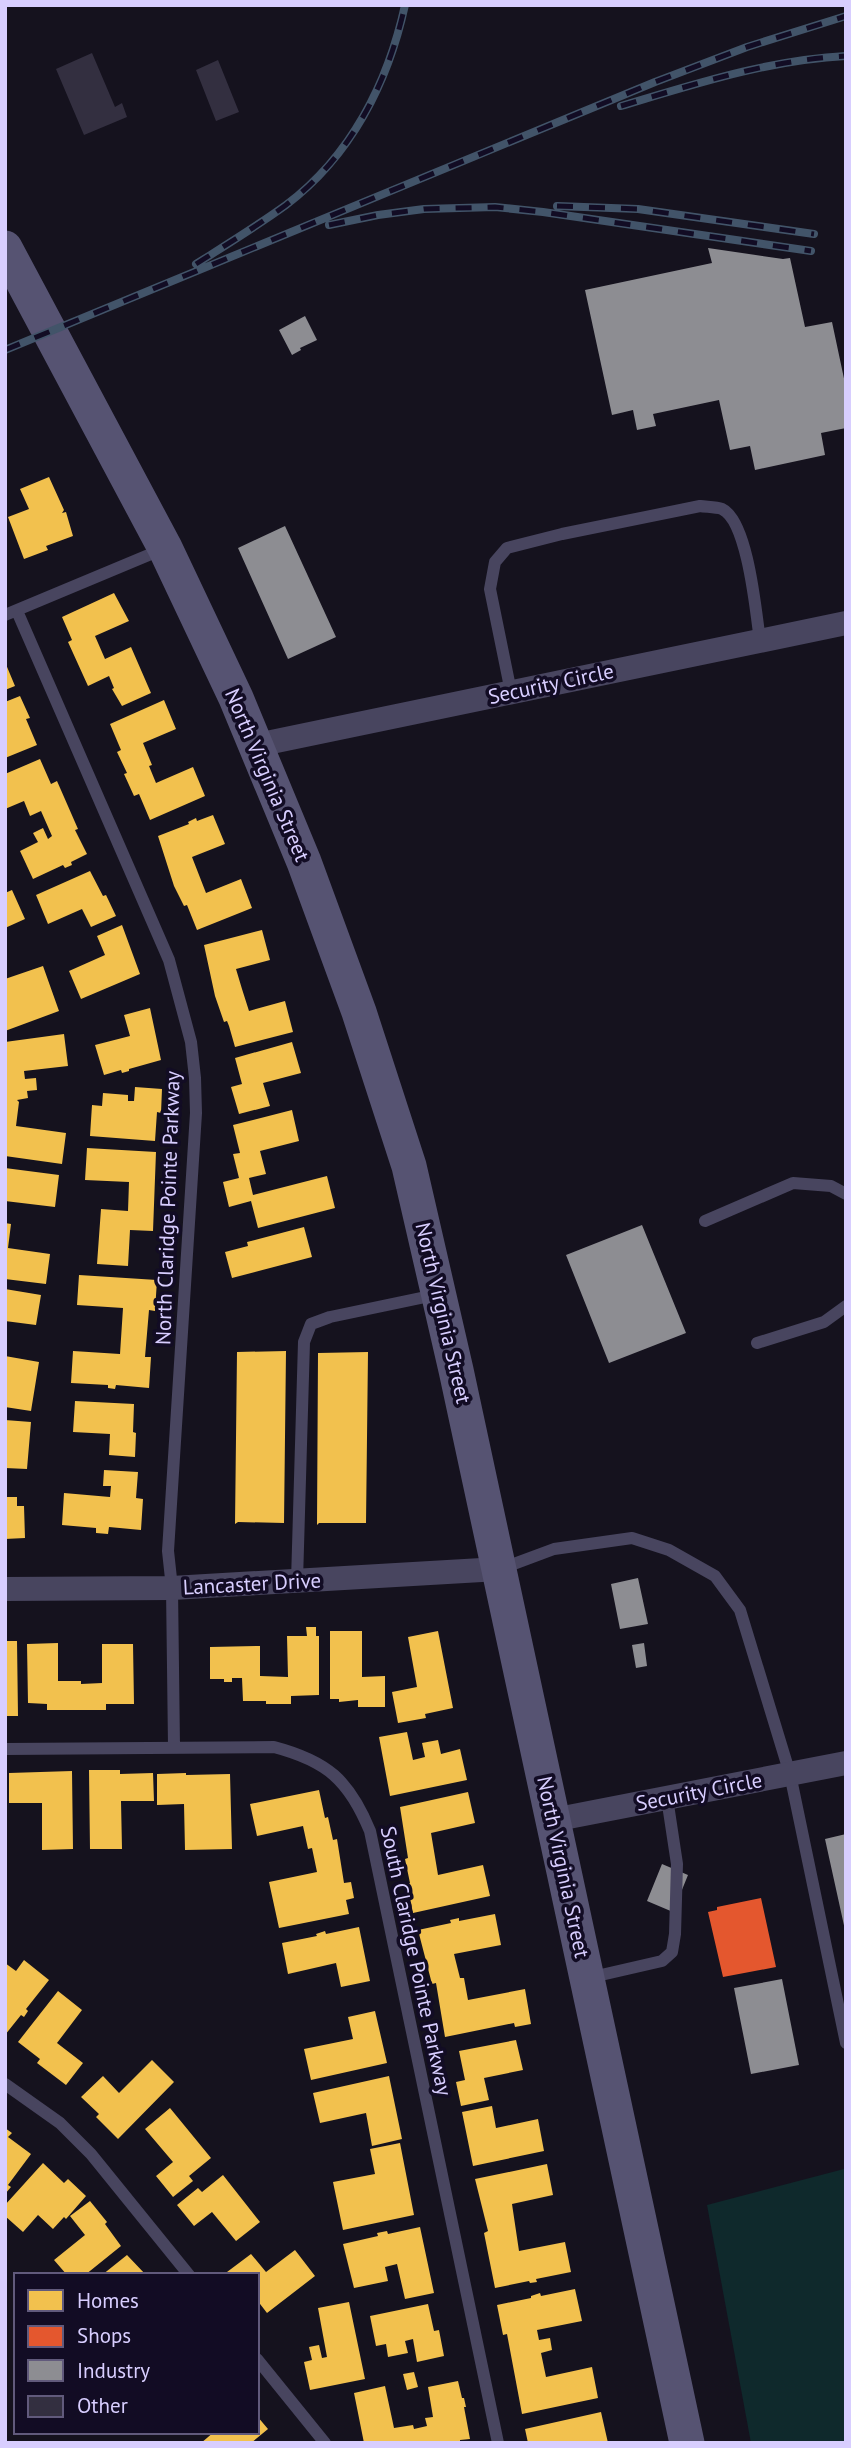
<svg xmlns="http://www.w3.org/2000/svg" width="851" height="2448" font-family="'PT Sans',sans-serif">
<rect width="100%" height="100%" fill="#15121e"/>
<path fill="#0f292c" d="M844 2169 846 2443H751L707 2205Z"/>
<path fill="#f2c14e" d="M49 477 64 510 62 513 66 512 73 536 46 546 48 550 24 559 8 517 29 509 20 489Z
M114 593 129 621 95 636 105 659 131 647 151 693 122 706 112 689 114 688 109 676 88 686 68 642 72 640 62 617Z
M5 662 15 686 5 690Z
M20 696 30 718 26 719 37 745 5 758V702Z
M164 700 176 729 143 743 152 765 149 766 156 783 193 767 205 796 150 820 139 794 134 796 124 774 127 773 117 752 121 750 110 724Z
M40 759 51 784 57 781 78 829 75 830 87 854 71 862 72 865 65 868 63 865 33 879 20 851 38 842 33 833 43 828 48 839 52 836 41 811 30 816 24 801 5 809V774Z
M213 815 225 844 192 857 206 893 241 879 252 908 197 930 187 905 184 906 174 886 158 836 189 824 188 822 196 818 197 821Z
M90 871 103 896 106 895 116 916 91 927 82 909 48 924 36 895Z
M12 890 25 919 5 928V893Z
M122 925 140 974 81 999 69 971 105 955 97 936Z
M262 930 270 960 236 969 242 989 249 1011 285 1001 293 1032 235 1047 229 1026 227 1021 224 1022 215 996 204 945Z
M43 966 59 1011 5 1031V979Z
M150 1008 161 1060 129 1069V1071L122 1073 121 1070 104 1075 95 1045 130 1036 124 1015Z
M64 1034 68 1066 24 1071 25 1079 36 1078 37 1090 27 1091 28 1098 17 1100 19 1102 16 1126 66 1133 62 1164 5 1156V1042Z
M292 1042 301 1073 263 1083 270 1106 239 1114 231 1087 242 1084 235 1058Z
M135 1087 162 1089 161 1113 157 1112 155 1141 90 1136 92 1105 102 1106 103 1093 128 1095V1101H134Z
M292 1110 299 1141 260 1151 266 1174 249 1178 253 1195 327 1176 335 1208 258 1228 251 1201 229 1207 223 1182 239 1178 233 1154 240 1153 233 1125Z
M87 1148 156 1152 153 1231 130 1230 128 1266 97 1264 101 1209 128 1211 129 1182 85 1180Z
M5 1168 59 1175 55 1207 5 1201Z
M5 1223 11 1224 8 1248 50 1254 46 1284 5 1279Z
M304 1227 312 1257 232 1278 225 1252 248 1246 247 1242Z
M79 1275 157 1280 155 1311 149 1310 145 1357H151L149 1388 116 1385 115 1389 108 1388V1385L71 1383 73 1351 120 1354 123 1308 77 1305Z
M5 1289 41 1295 36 1325 5 1321Z
M286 1351 284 1523 238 1522 235 1524 237 1352Z
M368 1352 366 1523H319L317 1525 318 1353Z
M5 1356 39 1362 31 1411 5 1407Z
M75 1401 134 1404 133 1432 136 1433 135 1457 109 1455 110 1434 73 1432Z
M5 1420 31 1422 27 1469 5 1468Z
M104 1470 138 1472 136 1498 143 1499 141 1530 109 1527 108 1534 96 1533V1528L62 1525 64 1493 110 1497 111 1486H103Z
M5 1497H17V1506H24L25 1538 5 1539Z
M306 1627H316V1636H319V1695L291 1696V1704H266V1701H243L242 1678H232V1682H224V1679H210V1647L260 1646V1676L288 1677 287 1636H307Z
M330 1631H362V1677L385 1676V1707H358V1700L339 1702V1699H330Z
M438 1631 453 1708 425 1714 426 1718 398 1723 392 1692 417 1687 408 1637Z
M5 1641H17L18 1716H5Z
M58 1643V1681H81V1684L102 1683V1644H133L134 1704H106V1710H47V1704L28 1703 27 1644Z
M407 1732 413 1760 425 1757 422 1743 438 1740 441 1754 460 1749 467 1780 390 1796 379 1737Z
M89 1770H120V1774L153 1773 154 1801H121L122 1849H90Z
M72 1771 73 1849 42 1850V1803H9V1773Z
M186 1773V1775L230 1774 232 1849 185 1850 184 1804 157 1805V1774Z
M319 1790 325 1818 328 1817 333 1840 337 1839 344 1883 351 1882 354 1898 346 1900 349 1914 279 1928 269 1882 317 1872 312 1848 308 1849 303 1826 257 1836 250 1804Z
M468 1792 475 1823 431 1833 438 1875 483 1865 490 1896 413 1913 407 1884 410 1883 405 1859 408 1858 400 1807Z
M495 1914 501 1945 454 1954 460 1978H464L468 2000 525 1989 531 2024 515 2027 514 2023 445 2037 436 1983 432 1984 418 1930 451 1923 450 1920 459 1918V1921Z
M359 1927 370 1981 341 1987 336 1963 288 1974 282 1943 317 1936 316 1934 325 1931 326 1934Z
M24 1960 49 1980 26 2009 28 2011 24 2017 21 2015 5 2035V1963L16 1971Z
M58 1991 82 2010 57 2043 83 2063 66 2085 37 2063 40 2059 18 2042Z
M375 2011 387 2063 311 2080 304 2049 353 2039 348 2017Z
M516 2040 523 2070 484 2078 489 2100 461 2106 456 2082 465 2080 459 2051Z
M152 2060 174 2082 118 2139 96 2117 99 2114 81 2097 103 2076 119 2093Z
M389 2076 402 2139 372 2146 366 2113 320 2123 313 2093Z
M492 2106 496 2128 538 2119 544 2151 473 2166 462 2112Z
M170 2108 211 2158 189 2176 193 2181 173 2197 156 2176 173 2162 145 2129Z
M5 2128 12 2133 8 2137 31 2154 8 2185 11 2187 5 2194Z
M400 2143 414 2215 343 2230 333 2182 375 2174 370 2149Z
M43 2163 64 2183 68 2179 86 2196 66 2219 64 2217 53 2229 38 2215 23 2232 5 2216V2205Z
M547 2164 553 2195 512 2204 519 2251 565 2242 571 2272 536 2279 537 2282 530 2283 529 2281 495 2288 484 2233 488 2231 475 2179Z
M223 2175 260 2222 236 2241 212 2212 194 2226 177 2205 198 2188 202 2192Z
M90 2201 107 2222 105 2224 121 2246 85 2275H67L54 2260 85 2235 70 2216Z
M420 2227 434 2293 405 2299 397 2264 385 2267 388 2281 354 2288 343 2244 378 2236 377 2233 387 2231 388 2234Z
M295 2250 315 2276 267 2313 257 2300V2275H223L251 2254 266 2272Z
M127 2255 146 2275H102Z
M575 2289 582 2321 537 2330 539 2340 550 2338 552 2350 541 2353 546 2377 592 2367 598 2398 522 2414 507 2334 503 2335 497 2305 531 2298V2296L540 2293 541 2296Z
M349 2302 365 2379 310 2390 304 2362 312 2360 309 2347 319 2345 322 2358 327 2357 318 2308Z
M428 2304 434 2331 439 2330 444 2356 417 2362 413 2339 405 2341 408 2353 388 2357 386 2344 376 2346 370 2316Z
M414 2372 418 2387 407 2390 403 2374Z
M458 2381 462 2398H464L466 2407H464L470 2439 460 2440V2443H364L354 2393 385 2386 394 2428 413 2425 414 2429 427 2426 425 2418 433 2417 428 2387Z
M601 2412 608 2443H528L525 2429Z
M257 2416 268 2429 251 2443H201L214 2432H257Z"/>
<path fill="#e4572e" d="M761 1898 776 1967 723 1977 708 1912 717 1910V1907Z"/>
<path fill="#8d8d92" d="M708 248 783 259 790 258 805 327 832 322 846 388V428L821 433 825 455 755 470 750 446 730 450 719 400 653 414 656 426 637 430 633 410 612 415 585 290 712 263Z
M305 316 317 340 300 348 301 350 292 355 279 330Z
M285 526 336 637 288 659 238 548Z
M642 1225 686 1333 609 1363 566 1255Z
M638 1578 648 1624 620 1629 611 1584Z
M644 1643 647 1666 636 1668 632 1645Z
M846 1834V1930H845L825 1839Z
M662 1864 688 1875 673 1912 647 1901Z
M782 1979 799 2065 751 2074 734 1988Z"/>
<path fill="#332f40" d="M92 53 115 107 122 103 127 117 84 135 56 69Z
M218 60 239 112 216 121 196 70Z"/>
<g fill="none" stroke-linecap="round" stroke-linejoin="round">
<path stroke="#48455f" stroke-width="12" d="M17 611 169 960 191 1042 195 1078 196 1113 168 1551 172 1588 174 1747
M5 615 163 549
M511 692 490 589 495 562 507 548 562 534 700 506C706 507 716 507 722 509 748 521 756 613 760 641
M705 1221 793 1183 831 1186 846 1194
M757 1343 824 1322 846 1306
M503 1568 554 1549 632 1538 669 1550 715 1576 740 1610 790 1774 846 2043
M297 1581 304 1342 311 1324 330 1317 435 1295
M5 1749 274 1747C327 1761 349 1780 370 1831L498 2443
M588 1978 662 1961 672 1952 675 1934 677 1864 667 1798
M5 2084 60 2123 91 2154 189 2275
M257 2359 325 2443"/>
<path stroke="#48455f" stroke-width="24" d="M257 745 846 623
M5 1589 172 1588 499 1569
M553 1820 846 1763"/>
<path stroke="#565372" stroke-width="35" d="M5 248 165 548 236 698 304 862 359 1012 409 1166 456 1370 687 2443"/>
<defs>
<path id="rail" d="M621 106C695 84 768 60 846 56
M557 206 638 209 814 234
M329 225 378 215 424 209 495 207 543 212 811 251
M196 264C226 245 257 226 286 205 351 156 388 83 405 5
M5 350 655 82 747 47 846 16"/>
</defs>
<use href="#rail" stroke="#425469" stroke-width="8"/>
<use href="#rail" stroke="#120c24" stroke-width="5" stroke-dasharray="16" stroke-linecap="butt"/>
</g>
<g text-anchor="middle" stroke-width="7" stroke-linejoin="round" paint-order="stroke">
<g font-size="21" fill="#d8ceff" stroke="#120c24">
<text transform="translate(551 684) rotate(-12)" y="7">Security Circle</text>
<text transform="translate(267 775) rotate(67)" y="7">North Virginia Street</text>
<text transform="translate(168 1208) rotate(-88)" y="7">North Claridge Pointe Parkway</text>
<text transform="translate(443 1313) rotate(77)" y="7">North Virginia Street</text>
<text transform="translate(252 1584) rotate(-3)" y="7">Lancaster Drive</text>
<text transform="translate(699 1792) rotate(-11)" y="7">Security Circle</text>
<text transform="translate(563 1867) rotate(78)" y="7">North Virginia Street</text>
<text transform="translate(416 1961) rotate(78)" y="7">South Claridge Pointe Parkway</text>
</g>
</g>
<rect width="851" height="2448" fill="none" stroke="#d8ceff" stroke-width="14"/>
<rect x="14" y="2273" width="245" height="161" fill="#120c24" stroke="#615a7c" stroke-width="2"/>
<rect x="28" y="2290" width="35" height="21" fill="#f2c14e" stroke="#615a7c" stroke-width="2"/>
<text x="77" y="2308" font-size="21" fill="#d8ceff">Homes</text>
<rect x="28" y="2326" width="35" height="21" fill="#e4572e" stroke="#615a7c" stroke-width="2"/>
<text x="77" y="2343" font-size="21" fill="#d8ceff">Shops</text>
<rect x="28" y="2360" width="35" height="21" fill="#8d8d92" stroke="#615a7c" stroke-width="2"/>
<text x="77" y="2378" font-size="21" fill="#d8ceff">Industry</text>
<rect x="28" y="2396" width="35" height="21" fill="#332f40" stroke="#615a7c" stroke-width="2"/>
<text x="77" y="2413" font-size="21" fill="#d8ceff">Other</text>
</svg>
